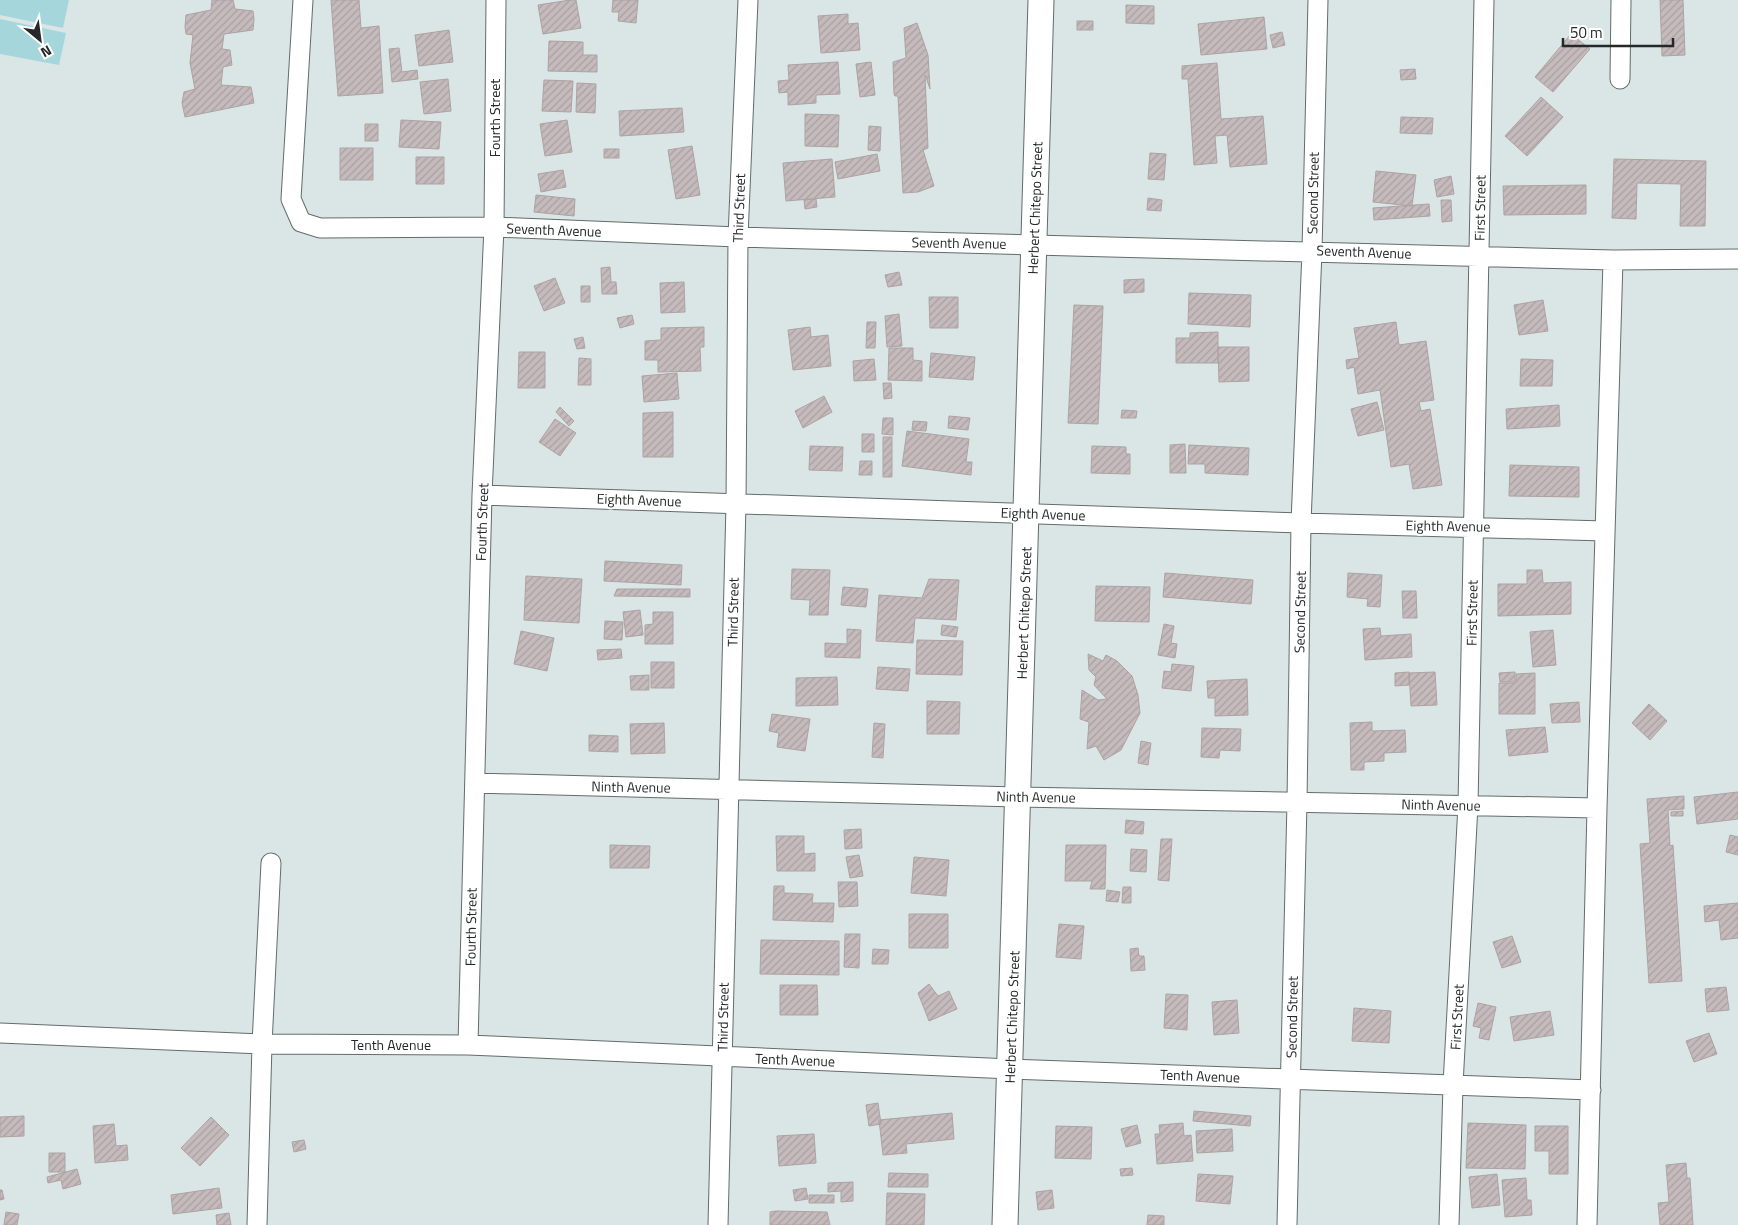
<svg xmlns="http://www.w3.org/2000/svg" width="1738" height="1225" font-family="'Titillium Web',sans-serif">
<defs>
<pattern id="building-hatch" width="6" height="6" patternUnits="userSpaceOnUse" patternTransform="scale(1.25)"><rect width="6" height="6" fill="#c5babc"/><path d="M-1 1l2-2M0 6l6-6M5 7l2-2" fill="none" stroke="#a9a0a2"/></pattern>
</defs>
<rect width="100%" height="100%" fill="#dae5e6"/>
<path fill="#a5d6db" d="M0 0H69L63 28 0 15Z
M0 19 66 33 59 65 0 54Z"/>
<path fill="url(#building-hatch)" stroke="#ada2a4" d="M212 0H233L235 9 253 11 254 19 253 30 224 34 222 49 230 50 232 65 223 67 221 85 251 87 254 103 185 117 182 103 184 92 195 89 190 63 193 35 186 34 185 27 186 15 211 10Z
M331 0H359L361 28 379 26 383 93 338 96Z
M570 0H576L581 28 543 34 538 5Z
M613 0H638L636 23 618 21 619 12H612Z
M1660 0H1683L1685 55 1662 56Z
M1126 5 1154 6V24L1126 23Z
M848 14V24L858 23 860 50 821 53 818 16Z
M1264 17 1267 49 1201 55 1198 24Z
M1077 21H1093V30H1077Z
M917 23 928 55 930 89 925 75 928 148 923 150 934 186 918 192 903 193 898 96H895L894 94 893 62 906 58 904 28Z
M449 30 453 62 419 66 415 35Z
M1282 32 1285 45 1273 48 1270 35Z
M1571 34 1590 49 1553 92 1535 77Z
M549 41 583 42V55H597V72L548 71Z
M399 48 402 72 417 70 418 79 392 82 389 49Z
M838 62 840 94 816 95V103L788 105V92L779 93 778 81 789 80 788 65Z
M871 62 875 95 860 97 856 64Z
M1217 63 1221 119 1263 116 1267 164 1230 167 1227 135 1215 136 1217 163 1194 165 1188 79H1182V66Z
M1415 69 1416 79 1401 80 1400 70Z
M448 79 451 111 424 114 420 82Z
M544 80 573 81 571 112 542 111Z
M577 83 596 84 595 113 576 112Z
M1541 97 1563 117 1527 156 1505 136Z
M682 108 684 132 620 136 619 111Z
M805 114 839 115 838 147 805 146Z
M1401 117 1433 118 1432 134 1400 133Z
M401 120 441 122 439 149 399 147Z
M567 120 572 152 545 156 540 124Z
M365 124H378V141H365Z
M869 126 881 127 880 151 868 150Z
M692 146 700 195 676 199 668 150Z
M340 148H373V180H340Z
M604 149H619V158H604Z
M1150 153 1166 154 1164 180 1148 179Z
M877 154 880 171 838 179 835 162Z
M416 157H444V184H416Z
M832 159 835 197 786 201 783 163Z
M1614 159 1706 161 1705 226H1680L1681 184 1637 183 1636 219 1612 218Z
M563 170 566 187 541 192 538 174Z
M1376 171 1416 175 1412 206 1373 202Z
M1451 176 1454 194 1437 197 1434 180Z
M1586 185V214L1504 215 1503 186Z
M536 195 575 199 574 216 534 212Z
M1148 198 1162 200 1161 211 1147 210Z
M816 199 817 207 805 209 804 200Z
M1441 200H1451L1452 221 1442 222Z
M1429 204 1430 216 1374 220 1373 208Z
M610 267 611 282H616L617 294H602L601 268Z
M899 272 902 285 888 287 885 275Z
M555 278 565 303 544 311 534 286Z
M1144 279V292L1124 293V280Z
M684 282 685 312 661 313 660 283Z
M581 286H590V302H581Z
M1189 293 1251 295 1250 327 1188 324Z
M929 297H958V328H930Z
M1543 300 1548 331 1519 335 1514 305Z
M1074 305 1103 306 1098 424 1068 423Z
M899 314 902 346 887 347 885 316Z
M632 315 634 324 620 328 617 318Z
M867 322H876L875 348H866Z
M1396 322 1399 345 1426 341 1434 400 1419 402 1421 411 1430 409 1442 485 1413 489 1409 464 1391 467 1380 390 1358 394 1354 367 1347 369 1346 360 1359 358 1354 328Z
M704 327V347H700L701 371 658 372V360H645V341L661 340V328Z
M810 327 811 337 828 335 831 366 793 370 788 330Z
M1218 332V363H1176V338H1190V333Z
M583 337 585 348 577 349 574 339Z
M1218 347H1249V381L1219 382Z
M889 348H913V360L922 361V381L888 380Z
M519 352H545V388H518Z
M931 353 975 357 973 380 929 377Z
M579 358 591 359V385H578Z
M874 359 876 380 854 381 853 361Z
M1521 359 1553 360 1552 386H1520Z
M677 373 679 399 644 402 642 376Z
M883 383H891L892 398 884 399Z
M824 396 832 412 803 428 795 411Z
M1377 402 1384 430 1358 436 1351 409Z
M1559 405 1560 426 1507 429 1506 409Z
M560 407 574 421 569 426 556 412Z
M1122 410 1137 411 1136 418H1121Z
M673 412V457H643V413Z
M949 416 970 418 968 430 948 428Z
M883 418H893V435L882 434Z
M555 419 576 433 560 456 539 442Z
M913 421 927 422 926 431 912 430Z
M907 431 969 439 966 462H972L971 475 902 466Z
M862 434H874V452H862Z
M883 437H892V477H883Z
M1185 444 1186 473H1170V445Z
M1189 445 1249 448 1248 475 1205 473V464H1188Z
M810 446 843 447 842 471 809 470Z
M1092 446 1126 447V454H1130V474L1091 473Z
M860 461H872V475H859Z
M1510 465 1579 467V497L1509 496Z
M605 561 682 565 681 585 604 581Z
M792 569 830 570 828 615H809L810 600 791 599Z
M1527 570H1542L1543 583 1571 582V614L1498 616V584H1527Z
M1165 573 1253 580 1251 604 1163 597Z
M1348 573 1382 575 1380 607 1367 606 1368 599 1347 597Z
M526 576 582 579 579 623 524 620Z
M929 579 959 580 956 620 915 618 913 643 876 641 879 595 922 598Z
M1096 586 1150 587 1149 622 1095 621Z
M843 587 868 589 866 607 841 605Z
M617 589H690V597L614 596Z
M1402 591H1416L1417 618H1403Z
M640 610 643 635 626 637 623 612Z
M653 612H673V644H645V625L653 624Z
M605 621 623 622 622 640 604 639Z
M1164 624 1174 626 1171 643 1177 644 1175 658 1158 655Z
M942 625 958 627 956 637 941 635Z
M1380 628 1381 636 1411 634 1412 657 1365 660 1363 629Z
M847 629 861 630 860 658 825 657V643L847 644Z
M1553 630 1556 665 1533 667 1530 632Z
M521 631 554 638 547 671 514 664Z
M917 640 963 641 962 675 916 674Z
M621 649 622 658 598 660 597 650Z
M1088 654 1103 661 1106 655 1117 661 1132 676 1138 695 1140 713 1121 750 1104 760 1096 746 1087 749 1089 722 1080 719 1082 690 1098 700 1107 699 1094 685 1096 677 1089 670Z
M651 662H674V688H651Z
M1172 664 1194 666 1191 691 1162 688 1164 671 1171 672Z
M878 667 910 669 908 691 876 689Z
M1409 672V685L1395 686V673Z
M1435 672 1437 705 1411 706 1409 673Z
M1515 672V682H1500L1499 673Z
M1535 673V714H1499V683H1516V674Z
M649 675V690H631L630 676Z
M837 677 838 705 796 706V678Z
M1247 679 1248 715 1215 716V698H1208L1207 681Z
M927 701 960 702 959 734H927Z
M1579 702 1580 722 1552 723 1550 704Z
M1649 704 1667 721 1650 740 1632 723Z
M772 714 810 719 805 751 777 747 779 733 769 731Z
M1372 722V731L1405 730 1406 752 1384 753V761L1364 762V770H1351L1350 723Z
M664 723 665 753 631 754 630 724Z
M874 723 885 724 883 758 872 757Z
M1545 727 1548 752 1509 756 1506 730Z
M1202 728 1241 729 1240 751 1220 750 1219 758 1201 757Z
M589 735 618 736V752L589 751Z
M1141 741 1151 743 1148 765 1138 763Z
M1738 792V819L1697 824 1694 797Z
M1684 796V809L1668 810 1670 846 1673 845 1682 981 1649 983 1640 844 1650 843 1647 799Z
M1683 811V816H1671V812Z
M1126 820 1144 822 1143 834 1125 833Z
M861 829 862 848 845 849 844 830Z
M1730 835 1738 837V855L1726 852Z
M776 836H804V854L815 853V871H777Z
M1161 839H1172L1169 881 1158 880Z
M610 845 650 846 649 868H610Z
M1066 845H1106L1105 889H1090L1092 881H1065Z
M1131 849 1147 850 1146 872 1130 871Z
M859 855 863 876 850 878 846 857Z
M914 857 949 860 946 896 911 893Z
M838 882H857L858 906 839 907Z
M774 886H784V893L813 894 812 903H834L833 922 773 920Z
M1123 887H1131V903H1122Z
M1107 890 1120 892 1118 902 1106 901Z
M1738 903V938L1721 940 1719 920 1705 922 1704 906Z
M909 914H948V948H909Z
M1059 924 1084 926 1081 959 1056 957Z
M845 934H860L859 968 844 967Z
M1512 936 1521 962 1502 968 1493 942Z
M761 940 839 941V975L760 974Z
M1138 948 1139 956H1144L1145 970 1131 971 1130 949Z
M873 949 889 950 888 964H872Z
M929 984 938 996 949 991 957 1009 929 1021 918 993Z
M780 985H817L818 1015H780Z
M1726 987 1729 1010 1707 1012 1705 989Z
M1166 994 1188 995 1187 1030 1164 1028Z
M1237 1000 1239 1033 1214 1035 1212 1002Z
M1478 1003 1496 1007 1489 1040 1479 1038 1481 1028 1473 1026Z
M1354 1008 1391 1011 1389 1043 1352 1041Z
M1550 1011 1554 1035 1514 1041 1510 1017Z
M1709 1033 1717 1054 1694 1062 1686 1041Z
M878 1103 881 1124 869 1126 866 1105Z
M1194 1111 1251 1116 1250 1126 1193 1121Z
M952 1113 954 1139 906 1144 907 1153 883 1155 879 1120Z
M24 1116V1136L0 1137V1117Z
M211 1117 229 1135 200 1166 181 1148Z
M1183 1123 1184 1136 1191 1135 1193 1161 1157 1164 1155 1134H1160L1159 1125Z
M1468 1123 1526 1125 1525 1169 1466 1168Z
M114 1124 116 1146 127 1145 128 1160 95 1163 93 1126Z
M1137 1125 1141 1143 1126 1147 1121 1129Z
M1056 1126 1092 1127 1091 1159 1055 1158Z
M1535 1126H1568V1174H1549V1151H1535Z
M1232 1129 1233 1151 1197 1153 1196 1131Z
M814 1134 816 1163 779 1166 777 1136Z
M304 1140 306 1149 294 1152 292 1142Z
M49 1153H65V1172H49Z
M1686 1163 1687 1178H1690L1693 1225H1660L1658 1203 1669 1202 1666 1165Z
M1132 1168 1133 1175 1121 1176 1120 1169Z
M77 1169 81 1184 63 1189 61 1180 48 1183 47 1177Z
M889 1173 928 1174V1187H888Z
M1198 1174 1233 1176 1230 1204 1196 1201Z
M1497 1174 1500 1205 1472 1208 1469 1177Z
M1526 1178 1527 1200H1531L1532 1215 1505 1217 1502 1180Z
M853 1182V1201L841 1202V1191L828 1192V1183Z
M219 1188 222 1208 173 1214 171 1195Z
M806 1188 808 1199 795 1201 793 1190Z
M0 1190H2L4 1199 0 1200Z
M1052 1190 1054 1208 1038 1210 1036 1192Z
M887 1193 925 1194 924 1225H886Z
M809 1195H834V1203H809Z
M776 1211 827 1212 830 1225H770V1212Z
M6 1212 19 1214 17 1225H4Z
M229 1213 231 1225H217L216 1215Z
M1148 1215 1164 1216V1225H1147Z"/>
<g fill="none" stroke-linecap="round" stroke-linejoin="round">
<defs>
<path id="minor" d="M303 0 291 199 301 222 320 228 494 227 738 237 1034 245 1613 260 1738 259
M1620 79 1621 0
M482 495 1301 523 1605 531
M475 783 1018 797 1597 808
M0 1033 262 1044 468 1045 1011 1069 1591 1090
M468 1045 482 495 494 227 496 0
M257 1225 262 1044 271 863
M718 1225 736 504 738 237 748 0
M1287 1225 1297 802 1301 523 1312 251 1318 0
M1449 1225 1453 1085 1468 805 1484 0
M1587 1225 1597 808 1613 260"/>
<path id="major" d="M1005 1225 1041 0"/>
</defs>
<use href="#minor" stroke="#626c6d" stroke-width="21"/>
<use href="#major" stroke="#626c6d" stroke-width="27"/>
<use href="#minor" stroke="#fff" stroke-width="19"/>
<use href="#major" stroke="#fff" stroke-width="25"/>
</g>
<g text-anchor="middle" stroke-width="4" stroke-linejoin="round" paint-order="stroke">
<g font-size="14" fill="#242829" stroke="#fff">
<text transform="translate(495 118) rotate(-90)" y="5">Fourth Street</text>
<text transform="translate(1313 193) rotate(-89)" y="5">Second Street</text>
<text transform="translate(739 208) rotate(-88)" y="5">Third Street</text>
<text transform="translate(1035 208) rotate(-88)" y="5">Herbert Chitepo Street</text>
<text transform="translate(1480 208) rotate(-89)" y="5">First Street</text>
<text transform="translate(554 230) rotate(2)" y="5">Seventh Avenue</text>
<text transform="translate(959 243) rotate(1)" y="5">Seventh Avenue</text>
<text transform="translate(1364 252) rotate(2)" y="5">Seventh Avenue</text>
<text transform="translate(639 500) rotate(2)" y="5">Eighth Avenue</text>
<text transform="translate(1043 514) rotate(2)" y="5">Eighth Avenue</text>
<text transform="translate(482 522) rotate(-88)" y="5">Fourth Street</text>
<text transform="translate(1448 526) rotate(1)" y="5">Eighth Avenue</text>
<text transform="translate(733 612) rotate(-89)" y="5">Third Street</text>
<text transform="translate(1300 612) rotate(-89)" y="5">Second Street</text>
<text transform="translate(1024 613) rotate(-88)" y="5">Herbert Chitepo Street</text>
<text transform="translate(1472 613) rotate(-89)" y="5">First Street</text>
<text transform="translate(631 787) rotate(1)" y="5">Ninth Avenue</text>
<text transform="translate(1036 797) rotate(1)" y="5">Ninth Avenue</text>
<text transform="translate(1441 805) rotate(1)" y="5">Ninth Avenue</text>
<text transform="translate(471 927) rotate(-89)" y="5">Fourth Street</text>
<text transform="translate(723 1017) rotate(-89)" y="5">Third Street</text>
<text transform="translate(1012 1017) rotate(-88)" y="5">Herbert Chitepo Street</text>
<text transform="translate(1292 1017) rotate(-89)" y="5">Second Street</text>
<text transform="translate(1457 1017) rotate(-87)" y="5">First Street</text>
<text x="391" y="1050">Tenth Avenue</text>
<text transform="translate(795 1060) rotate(2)" y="5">Tenth Avenue</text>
<text transform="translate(1200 1076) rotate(2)" y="5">Tenth Avenue</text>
</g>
</g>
<g transform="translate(40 40) rotate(151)" stroke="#ffffff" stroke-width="4" paint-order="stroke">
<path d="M0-4L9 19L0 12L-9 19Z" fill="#242829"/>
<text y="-8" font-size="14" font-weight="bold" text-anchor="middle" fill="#242829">N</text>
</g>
<path d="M1563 38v8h110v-8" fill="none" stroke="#242829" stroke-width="2.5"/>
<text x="1570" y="38" font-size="15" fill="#242829" stroke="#ffffff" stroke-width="4" paint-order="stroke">50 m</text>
</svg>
